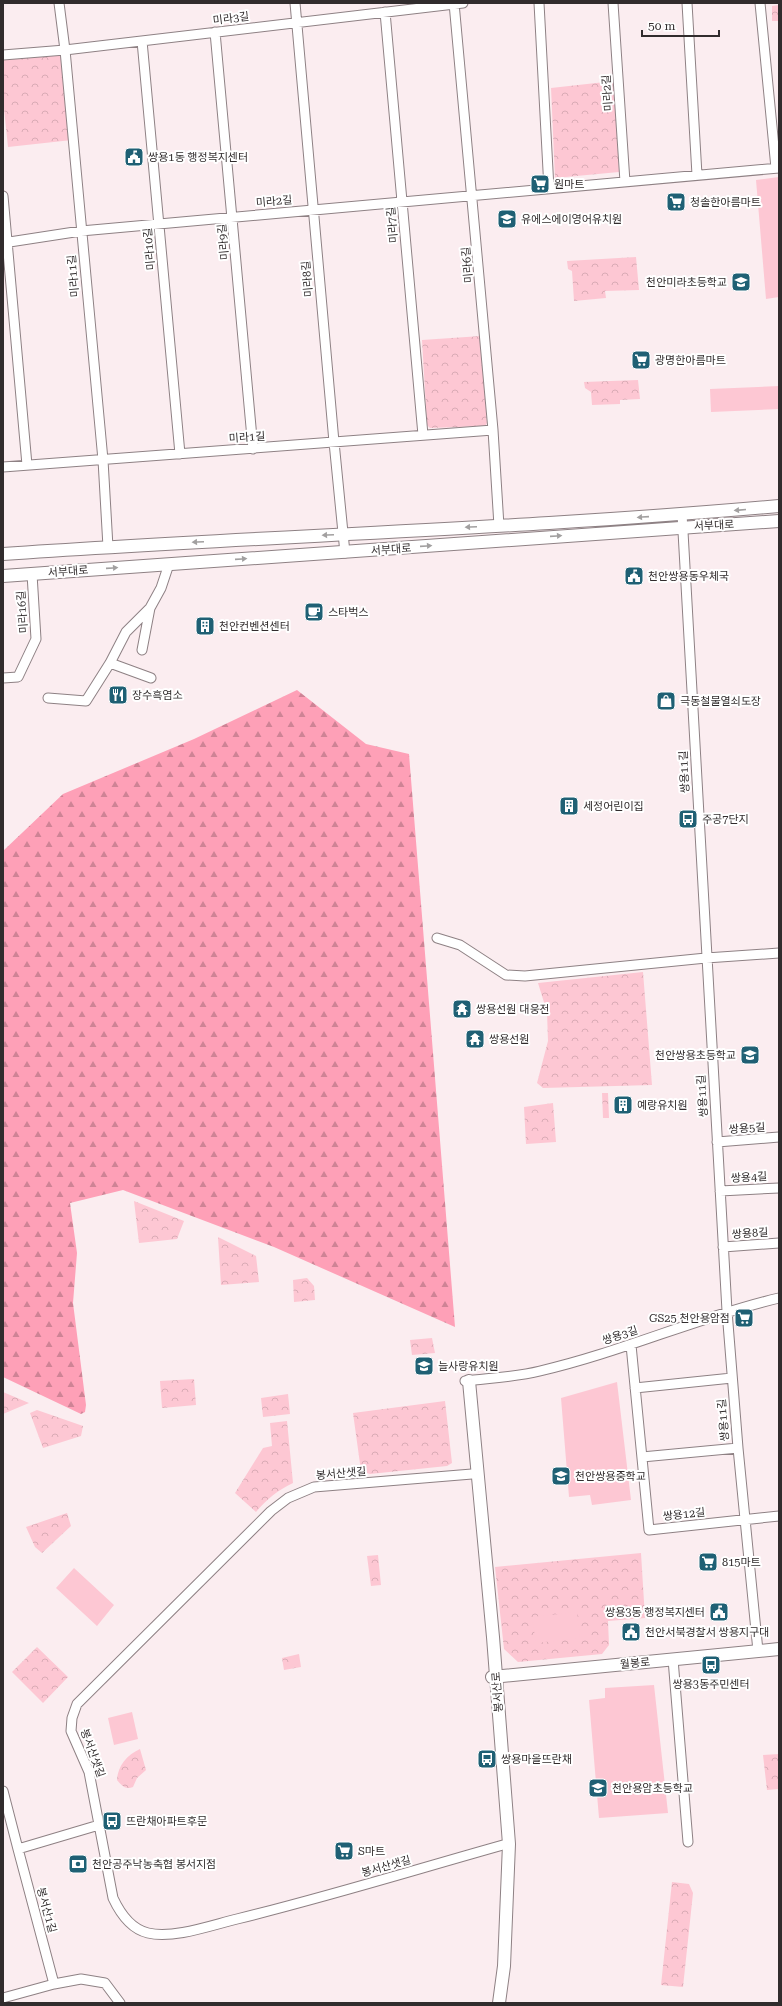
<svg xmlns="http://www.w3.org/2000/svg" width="782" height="2006" font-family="'Roboto Serif','Noto Sans KR',serif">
<defs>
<pattern id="forest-firs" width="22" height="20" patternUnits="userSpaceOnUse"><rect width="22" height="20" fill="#fea0b7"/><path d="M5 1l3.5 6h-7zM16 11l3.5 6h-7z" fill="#ce8395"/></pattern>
<pattern id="park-crowns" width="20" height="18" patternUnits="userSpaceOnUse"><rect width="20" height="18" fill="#fdc7d3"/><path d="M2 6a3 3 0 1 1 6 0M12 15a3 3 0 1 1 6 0" fill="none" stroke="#d9abb5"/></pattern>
</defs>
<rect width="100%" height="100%" fill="#fbedf0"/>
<path fill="url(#forest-firs)" d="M297 690 366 744 409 754 455 1327 274 1247 123 1190 70 1203 77 1253 73 1303 86 1405 85 1412 81 1414 3 1377V851L63 794 194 739Z"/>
<path fill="url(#park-crowns)" d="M779 5V21H772V6Z
M58 53 63 59 72 140 8 147 3 99V60Z
M614 81 619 172 555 178 551 88Z
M636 257 639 290 605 291 606 298 574 301 572 271 568 269 567 261Z
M481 336 487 423 485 426 430 428 427 425 422 340Z
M638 380 640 399 620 400V404L592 405 591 392 585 388 584 382Z
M643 972 652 1085 543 1088 537 1083 548 1041 547 1012 538 983Z
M602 1093H608L609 1118H603Z
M553 1103 556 1142 526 1144 524 1107Z
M134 1201 184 1221 177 1239 139 1243Z
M218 1237 256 1256 259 1282 221 1285Z
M307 1278 314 1286 315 1300 294 1302 293 1280Z
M432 1338 435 1353 412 1355 410 1340Z
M194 1379 196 1405 162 1408 160 1381Z
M3 1392 29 1403 3 1414Z
M288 1394 290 1414 263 1417 261 1398Z
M445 1401 452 1463 447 1466 370 1474 361 1471 353 1413Z
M37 1410 83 1426 81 1436 43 1448 30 1413Z
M287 1421 293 1483C278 1490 267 1499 256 1512L235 1493 263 1448 272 1446 270 1423Z
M67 1513 71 1526 42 1553 35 1547 26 1527Z
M641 1553 645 1618 608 1621 609 1645 602 1654 518 1662 504 1649 495 1567Z
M378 1555 381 1585 371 1586 367 1556Z
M37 1647 68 1677 43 1703 12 1672Z
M299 1654 301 1667 284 1670 282 1658Z
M140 1749 146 1770 137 1778 133 1787C126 1790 122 1786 117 1780 118 1765 127 1755 140 1749Z
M779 1754V1789L767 1790 763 1755Z
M672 1882 689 1884 693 1893 683 1987 661 1985Z"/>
<path fill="#fdc7d3" d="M779 177V297L766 299 756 180Z
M779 386V409L711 412 710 389Z
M617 1382 631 1500 592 1505 590 1495 569 1497 561 1398Z
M74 1568 114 1605 97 1626 56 1588Z
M577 1612 580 1638 536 1643 532 1617Z
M654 1685 668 1813 599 1818 589 1700 605 1698V1688Z
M132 1712 138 1739 114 1745 108 1718Z"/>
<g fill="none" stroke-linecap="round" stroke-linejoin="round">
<defs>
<path id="street" d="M59 3 65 50 103 460 108 547
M295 3 334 442 345 553
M454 3 493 430 499 526
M539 3 549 189
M613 3 625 182
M687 3 697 175
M760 3 776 168
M385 12 423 435
M215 32 253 449
M142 41 180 454
M3 55 65 50 463 3
M3 196 27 465
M3 243 81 231 779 168
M3 467 493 430
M682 514 727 1311 738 1448 758 1651
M142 650 150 608
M110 663 151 678
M3 678 18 677 36 639 32 574
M48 698 86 701 110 663 126 632 150 608 161 588 169 564
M437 938 460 945 506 975 525 976 706 958 779 953
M717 1142 779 1137
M720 1191 779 1188
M723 1247 779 1243
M631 1345 649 1530 779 1516
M465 1381C490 1378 516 1377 540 1371 622 1352 698 1317 779 1298
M635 1388 732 1378
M642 1457 738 1448
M472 1474 314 1487 288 1498 271 1511 77 1704 72 1718 71 1731 89 1772 113 1898C120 1913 131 1929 148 1933 174 1939 212 1925 237 1919 327 1897 414 1870 503 1845
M673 1659 688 1842
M3 1791 18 1849
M99 1825 18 1849 54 1984 81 1979 105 1983 120 2003
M3 1998 54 1984"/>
<path id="secondary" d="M3 554C262 536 521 529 779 506
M3 576 779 521
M469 1381 493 1637 509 1844 504 1966 499 2003
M492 1677 779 1649"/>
</defs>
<use href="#street" stroke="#8e8184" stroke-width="11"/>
<use href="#secondary" stroke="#8e8184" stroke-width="14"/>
<use href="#street" stroke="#fff" stroke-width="9"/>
<use href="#secondary" stroke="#fff" stroke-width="12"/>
</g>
<defs><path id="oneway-solid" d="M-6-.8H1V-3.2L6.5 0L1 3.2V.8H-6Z"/></defs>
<g fill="#a2a0a0">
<use href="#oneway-solid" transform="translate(740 510) rotate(175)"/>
<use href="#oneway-solid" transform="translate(643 517) rotate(176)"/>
<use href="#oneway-solid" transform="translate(471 527) rotate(177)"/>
<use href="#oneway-solid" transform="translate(328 535) rotate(177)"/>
<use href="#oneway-solid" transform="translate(556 536) rotate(-4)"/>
<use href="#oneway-solid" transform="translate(198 542) rotate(177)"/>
<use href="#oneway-solid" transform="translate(426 546) rotate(-4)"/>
<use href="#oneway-solid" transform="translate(241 559) rotate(-4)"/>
<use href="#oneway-solid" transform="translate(112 568) rotate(-4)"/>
</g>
<defs>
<symbol id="civic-square" viewBox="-11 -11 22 22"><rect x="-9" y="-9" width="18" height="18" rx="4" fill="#1f6074" stroke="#fff"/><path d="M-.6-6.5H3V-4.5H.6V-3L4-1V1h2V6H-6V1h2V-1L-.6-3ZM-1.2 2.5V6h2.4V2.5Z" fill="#fff"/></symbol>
<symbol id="supermarket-square" viewBox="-11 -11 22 22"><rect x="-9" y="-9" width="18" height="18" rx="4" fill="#1f6074" stroke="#fff"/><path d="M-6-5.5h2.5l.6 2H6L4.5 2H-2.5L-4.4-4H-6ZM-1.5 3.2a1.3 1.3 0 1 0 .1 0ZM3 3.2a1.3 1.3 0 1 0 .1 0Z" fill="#fff"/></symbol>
<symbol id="school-square" viewBox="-11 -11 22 22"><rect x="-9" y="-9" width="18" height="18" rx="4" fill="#1f6074" stroke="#fff"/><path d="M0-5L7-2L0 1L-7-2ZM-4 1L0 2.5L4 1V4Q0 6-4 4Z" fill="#fff"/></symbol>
<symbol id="cafe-square" viewBox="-11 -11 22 22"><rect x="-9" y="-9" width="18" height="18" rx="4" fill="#1f6074" stroke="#fff"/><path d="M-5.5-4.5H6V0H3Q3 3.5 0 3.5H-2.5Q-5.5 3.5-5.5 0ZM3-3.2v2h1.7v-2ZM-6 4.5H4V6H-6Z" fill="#fff"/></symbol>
<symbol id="building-square" viewBox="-11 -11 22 22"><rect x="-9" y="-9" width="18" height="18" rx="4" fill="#1f6074" stroke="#fff"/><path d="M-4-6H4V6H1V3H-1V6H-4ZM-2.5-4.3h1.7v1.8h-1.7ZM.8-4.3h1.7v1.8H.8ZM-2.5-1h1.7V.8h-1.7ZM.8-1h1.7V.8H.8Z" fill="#fff"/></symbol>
<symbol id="restaurant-square" viewBox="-11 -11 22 22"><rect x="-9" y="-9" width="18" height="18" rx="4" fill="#1f6074" stroke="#fff"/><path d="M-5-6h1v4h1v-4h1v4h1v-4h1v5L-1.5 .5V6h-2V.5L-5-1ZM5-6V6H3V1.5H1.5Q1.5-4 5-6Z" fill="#fff"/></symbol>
<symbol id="shop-square" viewBox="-11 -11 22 22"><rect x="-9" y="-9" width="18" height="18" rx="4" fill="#1f6074" stroke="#fff"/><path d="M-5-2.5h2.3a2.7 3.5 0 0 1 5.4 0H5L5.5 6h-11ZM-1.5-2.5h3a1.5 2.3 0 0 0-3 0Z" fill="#fff"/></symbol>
<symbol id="bus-square" viewBox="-11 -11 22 22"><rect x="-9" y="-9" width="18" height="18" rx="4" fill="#1f6074" stroke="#fff"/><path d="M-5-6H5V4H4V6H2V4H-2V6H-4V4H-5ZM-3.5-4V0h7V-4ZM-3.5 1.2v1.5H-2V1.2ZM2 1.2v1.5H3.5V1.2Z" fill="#fff"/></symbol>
<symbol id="temple-square" viewBox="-11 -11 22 22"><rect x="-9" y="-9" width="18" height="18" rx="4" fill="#1f6074" stroke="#fff"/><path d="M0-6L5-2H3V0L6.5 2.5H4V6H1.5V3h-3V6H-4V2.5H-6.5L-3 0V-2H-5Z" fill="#fff"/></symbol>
<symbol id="bank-square" viewBox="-11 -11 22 22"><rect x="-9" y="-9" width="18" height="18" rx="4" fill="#1f6074" stroke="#fff"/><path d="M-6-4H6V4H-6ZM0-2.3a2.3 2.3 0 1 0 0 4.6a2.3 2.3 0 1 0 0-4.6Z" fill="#fff"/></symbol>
</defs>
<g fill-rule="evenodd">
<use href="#civic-square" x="123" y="146" width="22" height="22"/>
<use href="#supermarket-square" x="529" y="173" width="22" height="22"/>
<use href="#supermarket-square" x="665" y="191" width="22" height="22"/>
<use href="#school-square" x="496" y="208" width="22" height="22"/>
<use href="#school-square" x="730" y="271" width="22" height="22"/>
<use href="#supermarket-square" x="630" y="349" width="22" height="22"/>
<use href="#civic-square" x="623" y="565" width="22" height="22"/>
<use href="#cafe-square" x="303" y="601" width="22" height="22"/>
<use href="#building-square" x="194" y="615" width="22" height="22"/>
<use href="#restaurant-square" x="107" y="684" width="22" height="22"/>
<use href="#shop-square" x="655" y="690" width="22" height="22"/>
<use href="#building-square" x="558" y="795" width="22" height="22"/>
<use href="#bus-square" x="677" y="808" width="22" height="22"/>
<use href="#temple-square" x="451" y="998" width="22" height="22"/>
<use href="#temple-square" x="464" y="1028" width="22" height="22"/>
<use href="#school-square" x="739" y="1044" width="22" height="22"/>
<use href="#building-square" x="612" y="1094" width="22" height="22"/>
<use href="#supermarket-square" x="733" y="1307" width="22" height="22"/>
<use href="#school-square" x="413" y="1355" width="22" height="22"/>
<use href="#school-square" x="550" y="1465" width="22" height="22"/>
<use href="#supermarket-square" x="697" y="1551" width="22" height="22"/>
<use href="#civic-square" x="708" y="1601" width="22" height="22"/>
<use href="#civic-square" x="620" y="1621" width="22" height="22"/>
<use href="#bus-square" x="700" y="1654" width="22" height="22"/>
<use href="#bus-square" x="476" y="1748" width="22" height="22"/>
<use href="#school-square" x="587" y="1777" width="22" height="22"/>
<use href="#bus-square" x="101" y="1810" width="22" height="22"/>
<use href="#supermarket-square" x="333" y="1840" width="22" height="22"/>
<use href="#bank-square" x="67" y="1853" width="22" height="22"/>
</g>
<g text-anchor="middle" stroke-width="4" stroke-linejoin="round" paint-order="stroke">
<g font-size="11" fill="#312c2d" stroke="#fff">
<text transform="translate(231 18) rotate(-7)" y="4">미라3길</text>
<text transform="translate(607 93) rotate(-94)" y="4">미라2길</text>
<text transform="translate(274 201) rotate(-5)" y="4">미라2길</text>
<text transform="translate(392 225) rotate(-95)" y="4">미라7길</text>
<text transform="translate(223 242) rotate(-95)" y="4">미라9길</text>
<text transform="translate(149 249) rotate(-95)" y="4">미라10길</text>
<text transform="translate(467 265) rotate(-95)" y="4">미라6길</text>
<text transform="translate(73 276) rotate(-95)" y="4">미라11길</text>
<text transform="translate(307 279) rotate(-95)" y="4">미라8길</text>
<text transform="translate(247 437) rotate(-4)" y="4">미라1길</text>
<text transform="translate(714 525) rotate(-3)" y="4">서부대로</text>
<text transform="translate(391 549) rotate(-4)" y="4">서부대로</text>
<text transform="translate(68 571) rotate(-4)" y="4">서부대로</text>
<text transform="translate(22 612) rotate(-94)" y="4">미라16길</text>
<text transform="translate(684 772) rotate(-93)" y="4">쌍용11길</text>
<text transform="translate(702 1096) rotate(-94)" y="4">쌍용11길</text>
<text transform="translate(747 1128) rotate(-4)" y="4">쌍용5길</text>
<text transform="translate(749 1177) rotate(-3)" y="4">쌍용4길</text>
<text transform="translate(750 1233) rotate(-4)" y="4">쌍용8길</text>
<text transform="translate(620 1335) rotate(-18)" y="4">쌍용3길</text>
<text transform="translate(723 1420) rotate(-95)" y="4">쌍용11길</text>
<text transform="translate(341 1473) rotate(-5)" y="4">봉서산샛길</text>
<text transform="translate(684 1514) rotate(-6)" y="4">쌍용12길</text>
<text transform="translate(635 1663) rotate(-6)" y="4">월봉로</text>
<text transform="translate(497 1692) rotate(-94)" y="4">봉서산로</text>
<text transform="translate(93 1753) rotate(70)" y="4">봉서산샛길</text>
<text transform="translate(386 1866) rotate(-16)" y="4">봉서산샛길</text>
<text transform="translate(47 1910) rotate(75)" y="4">봉서산1길</text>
</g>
<g font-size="11" fill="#312c2d" stroke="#fff" text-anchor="start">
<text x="148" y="161">쌍용1동 행정복지센터</text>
<text x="554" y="188">원마트</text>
<text x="690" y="206">청솔한아름마트</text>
<text x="521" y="223">유에스에이영어유치원</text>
<text x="727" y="286" text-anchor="end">천안미라초등학교</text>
<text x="655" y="364">광명한아름마트</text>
<text x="648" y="580">천안쌍용동우체국</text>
<text x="328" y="616">스타벅스</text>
<text x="219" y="630">천안컨벤션센터</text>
<text x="132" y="699">장수흑염소</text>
<text x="680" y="705">극동철물열쇠도장</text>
<text x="583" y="810">세정어린이집</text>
<text x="702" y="823">주공7단지</text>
<text x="476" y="1013">쌍용선원 대웅전</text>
<text x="489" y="1043">쌍용선원</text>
<text x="736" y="1059" text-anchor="end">천안쌍용초등학교</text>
<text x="637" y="1109">예랑유치원</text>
<text x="730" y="1322" text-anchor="end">GS25 천안용암점</text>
<text x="438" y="1370">늘사랑유치원</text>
<text x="575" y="1480">천안쌍용중학교</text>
<text x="722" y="1566">815마트</text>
<text x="705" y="1616" text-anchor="end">쌍용3동 행정복지센터</text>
<text x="645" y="1636">천안서북경찰서 쌍용지구대</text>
<text x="711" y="1688" text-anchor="middle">쌍용3동주민센터</text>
<text x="501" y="1763">쌍용마을뜨란채</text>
<text x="612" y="1792">천안용암초등학교</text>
<text x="126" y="1825">뜨란채아파트후문</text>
<text x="358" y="1855">S마트</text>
<text x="92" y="1868">천안공주낙농축협 봉서지점</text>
</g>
</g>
<rect width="782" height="2006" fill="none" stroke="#312c2d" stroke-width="8"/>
<path d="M642 30v6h77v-6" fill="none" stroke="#312c2d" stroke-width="2"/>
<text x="648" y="30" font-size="12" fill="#312c2d" stroke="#ffffff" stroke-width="3" paint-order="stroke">50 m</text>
</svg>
